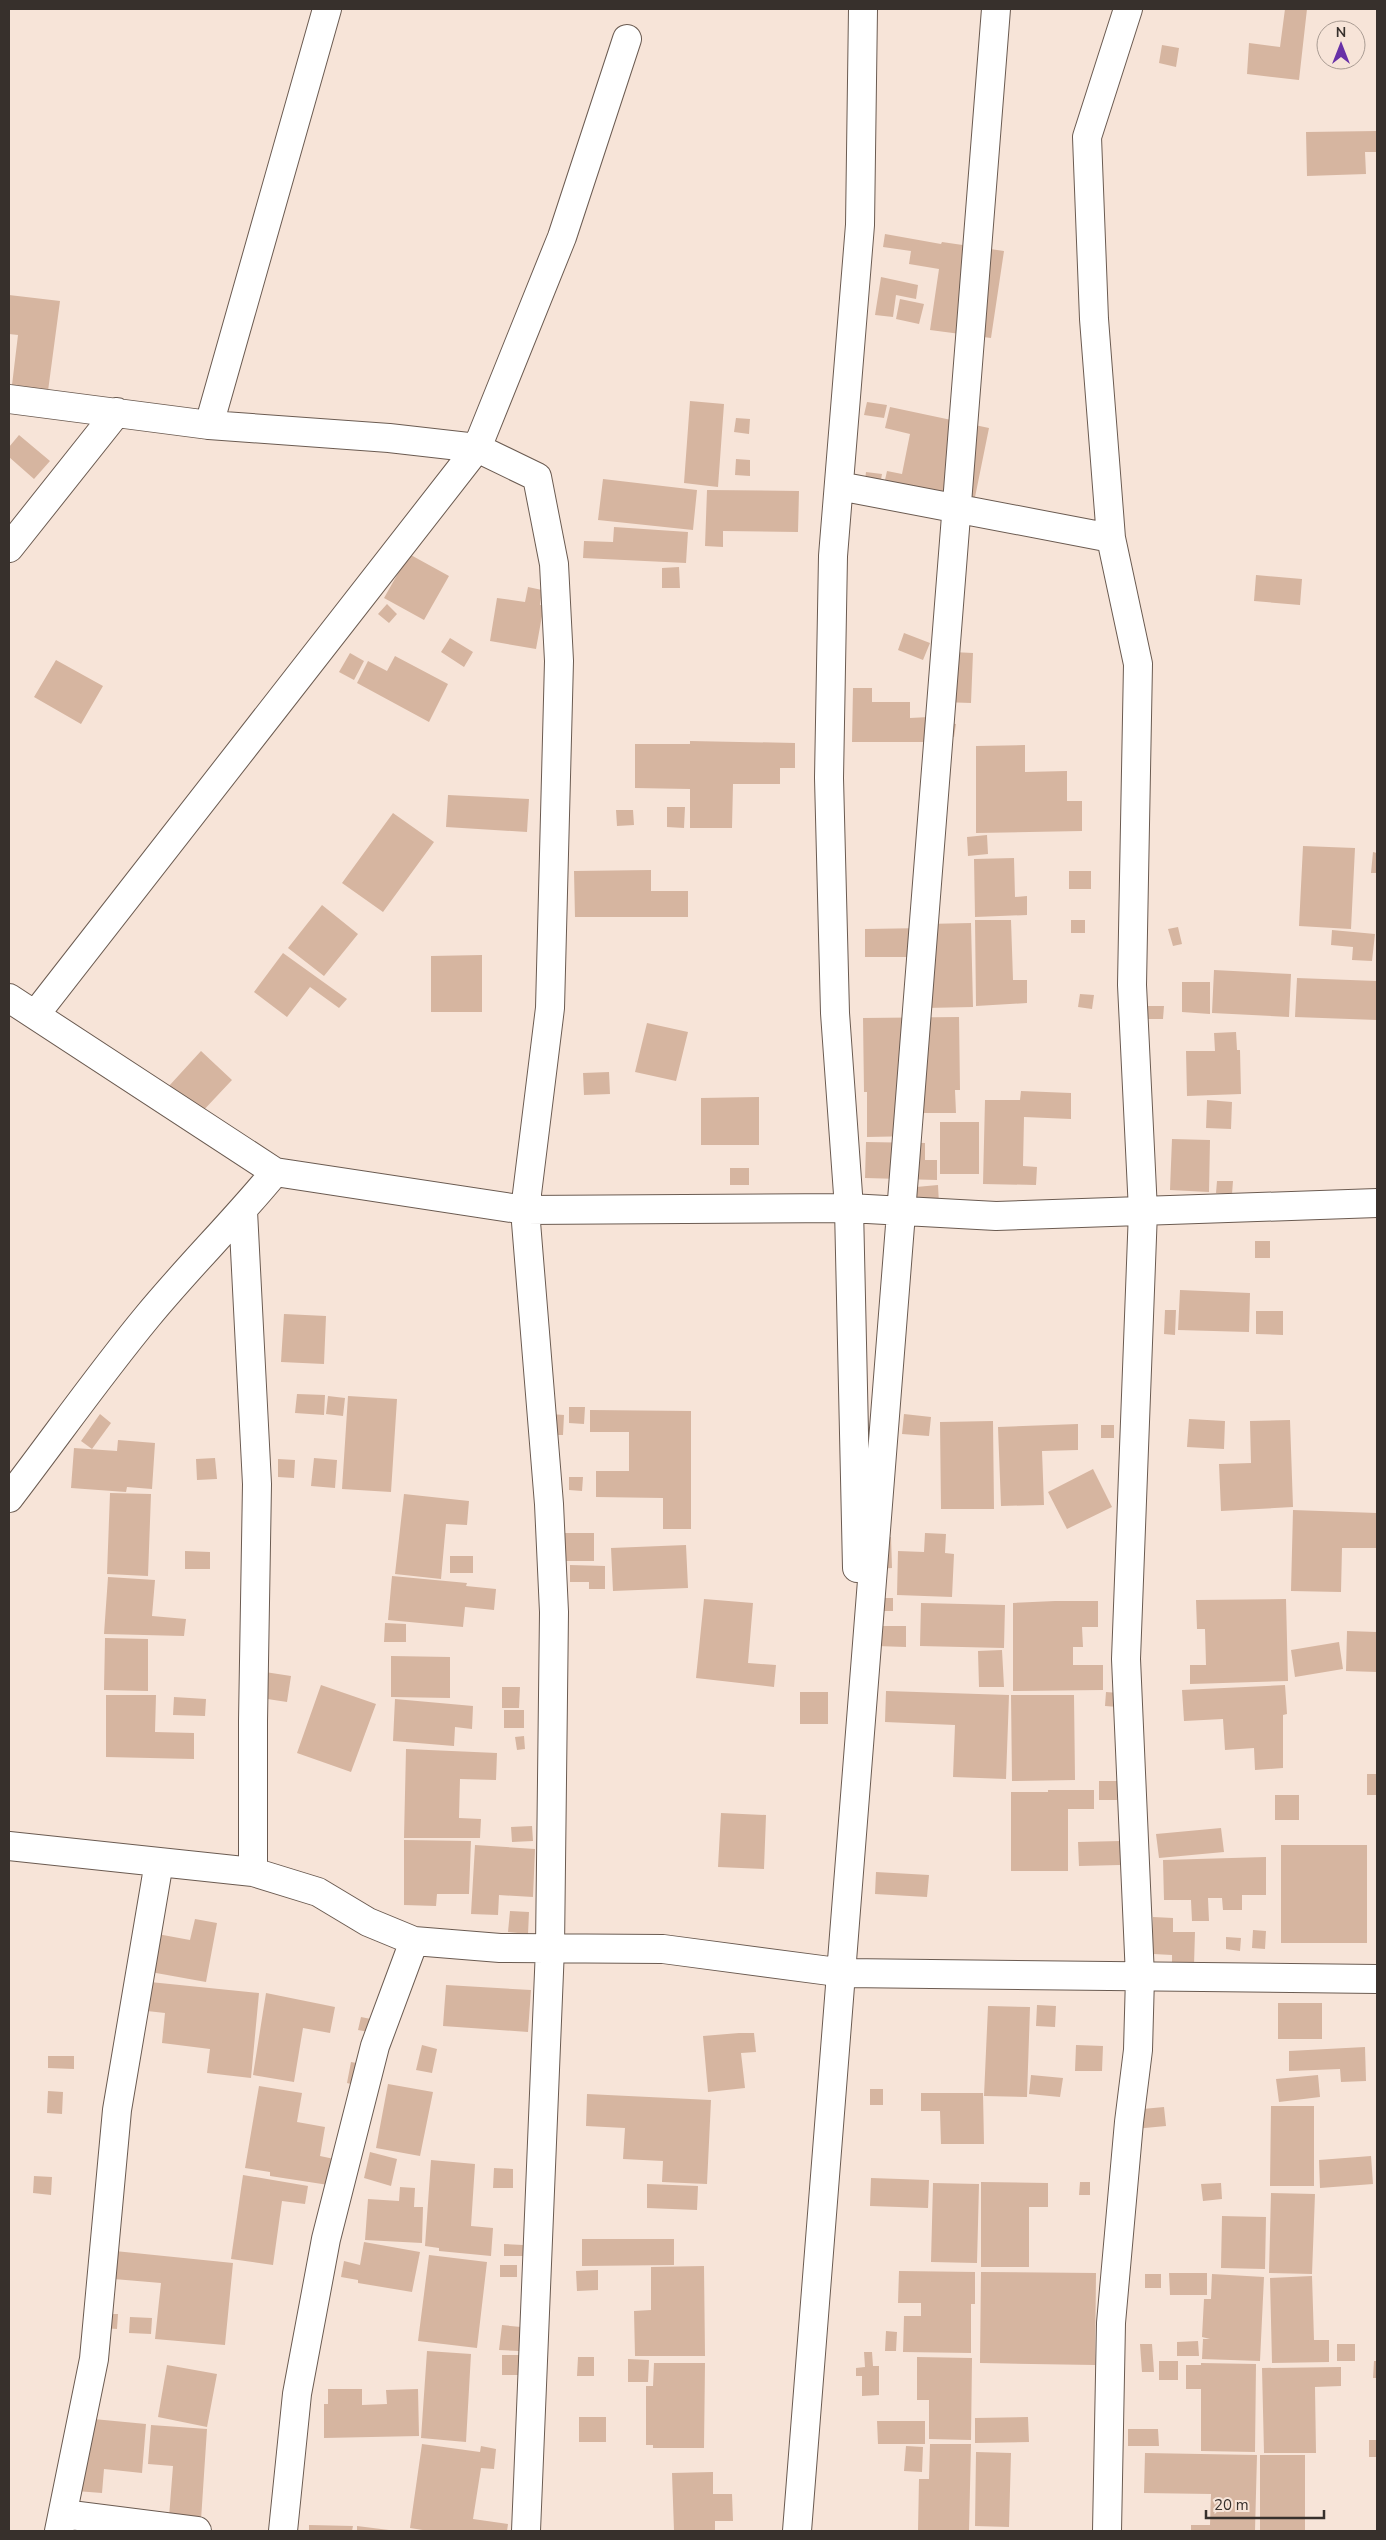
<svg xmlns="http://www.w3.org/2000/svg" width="1386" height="2540" font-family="'Nunito Sans',sans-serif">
<rect width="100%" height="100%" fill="#f7e4d8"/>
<path fill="#d6b5a0" d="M1285 9H1307L1299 80 1247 74 1249 43 1280 47Z
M1162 45 1179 48 1176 67 1159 63Z
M1377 131V152H1365L1366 174 1307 176 1306 132Z
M885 234 941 244 942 242 1004 251 991 338 930 330 939 269 909 264 911 251 883 247Z
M881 277 918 285 916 299 896 295 893 317 875 315Z
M9 295 60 301 48 391 12 385 18 335 9 334Z
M900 299 924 304 919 324 896 319Z
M690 401 724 404 718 487 684 483Z
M867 402 887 405 884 418 864 415Z
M890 407 989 428 973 507 883 489 887 471 902 474 910 434 885 428Z
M736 418 750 419 749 434 734 432Z
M19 435 50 461 34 479 9 457V447Z
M736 459 750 460V476L735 475Z
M866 472 882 474 879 491 864 489Z
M603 479 697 490 693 530 598 520Z
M707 490 799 491 798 532 723 531V547L705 546Z
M614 527 688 532 686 563 583 558 584 541 613 542Z
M409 554 449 576 424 620 384 598Z
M679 567 680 588H662V568Z
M1256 575 1302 579 1300 605 1254 601Z
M528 587 542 590 540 605H544L536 649 490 641 497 598 525 602Z
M387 604 397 614 389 623 378 614Z
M904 633 930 643 923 660 898 650Z
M450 638 473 652 464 667 441 652Z
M932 651 973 653 971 703 942 702Z
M350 653 364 661 354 680 339 672Z
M395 656 448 684 429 722 357 683 368 661 387 671Z
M56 660 103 686 81 724 34 697Z
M853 688H872V702H910V718L929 717V742H852Z
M943 722 956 724 954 737 942 735Z
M690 741 795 743V768H780V784H733L732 828H690V789L635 788V744H690Z
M1025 745V772L1067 771V801H1082V831L976 833V746Z
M448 795 529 799 527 832 446 827Z
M667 807H685L684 828 667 827Z
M616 810H633L634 825 617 826Z
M393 813 434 842 383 912 342 883Z
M987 835 988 854 968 856 967 837Z
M1303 846 1355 848 1351 929 1299 926Z
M1373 852 1377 853V873H1371Z
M1014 858 1015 897 1027 896V915L975 917 974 859Z
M651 870V891H688V917H575L574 871Z
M1069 871H1091V889H1069Z
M322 905 358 934 324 976 288 948Z
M975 920H1011L1013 980H1027V1003L976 1006Z
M1071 920H1085V933H1071Z
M971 923 973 1007 925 1008 909 957H865V929L926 928V924Z
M1178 927 1182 944 1173 946 1168 929Z
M1332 930 1375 934 1372 961 1352 960 1353 947 1331 945Z
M283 953 347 999 339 1008 310 987 287 1017 254 992Z
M482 955V1012H431V956Z
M1214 970 1291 974 1289 1017 1212 1013Z
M1297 978 1377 981V1020L1295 1017Z
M1182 982H1210V1014L1182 1012Z
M1080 994 1094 995 1092 1009 1078 1007Z
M1145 1006H1164L1163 1019H1145Z
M959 1017 960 1090H955L956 1113H917V1136L867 1137V1092H864L863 1018Z
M647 1023 688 1032 676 1081 635 1072Z
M1236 1032 1237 1050H1240L1241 1094 1187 1096 1186 1051H1215L1214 1033Z
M201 1051 232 1080 200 1114 169 1086Z
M609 1072 610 1094 584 1095 583 1073Z
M1021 1091 1071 1093V1119L1024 1117 1023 1166 1037 1167 1036 1185 983 1184 985 1100H1020Z
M759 1097V1145H701V1098Z
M1207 1100 1232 1102 1231 1129 1206 1128Z
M940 1122H979V1174H940Z
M1172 1139 1210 1140 1209 1192 1170 1190Z
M866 1142 925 1143V1160H937V1180L865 1178Z
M730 1168H749V1185H730Z
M1217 1181H1233L1232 1194 1216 1193Z
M938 1185 939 1204 916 1205V1187Z
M1255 1241H1270V1258H1255Z
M1180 1290 1250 1293 1249 1332 1178 1330Z
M1165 1310H1176L1175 1335 1164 1334Z
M1256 1311H1283V1335L1256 1334Z
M284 1314 326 1316 324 1364 281 1362Z
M297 1394 325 1395 324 1415 295 1413Z
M328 1396 345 1398 343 1416 326 1414Z
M348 1396 397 1399 391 1492 342 1489Z
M569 1407H585L584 1424 569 1423Z
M590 1410 691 1411V1529H663V1498L596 1497V1471H629V1432H590Z
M100 1414 111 1423 92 1449 81 1441Z
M550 1414 564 1415 563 1435H550Z
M904 1414 931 1417 929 1436 902 1434Z
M1189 1419 1225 1421 1224 1449 1187 1447Z
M1290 1420 1293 1507 1221 1511 1219 1464 1251 1463 1250 1421Z
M993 1421 994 1509H941L940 1422Z
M1078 1424V1450L1042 1451 1044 1505 1001 1506 998 1427Z
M1101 1425H1114V1438H1101Z
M118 1440 155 1443 152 1489 127 1487 126 1492 71 1488 74 1448 117 1451Z
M215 1458 217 1479 197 1480 196 1459Z
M314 1458 337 1460 335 1488 311 1486Z
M278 1459 295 1460 294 1478 278 1477Z
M1093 1469 1112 1507 1067 1529 1048 1492Z
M569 1477H583L582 1491 569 1490Z
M110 1493 151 1494 148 1576 107 1574Z
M404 1494 469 1501 467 1525 446 1524 441 1579 395 1574Z
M1293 1510 1377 1513V1548H1342L1341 1592 1291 1591Z
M561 1533H594V1561H562Z
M925 1533 946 1534 945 1553 954 1554 952 1597 897 1595 898 1551 924 1552Z
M875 1537H891L892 1568 876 1569Z
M686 1545 688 1588 613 1591 611 1548Z
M185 1551 210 1552V1569H185Z
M450 1556H473V1573H450Z
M570 1565 605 1566V1589H589V1582H570Z
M392 1576 467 1583 466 1586 496 1589 494 1610 465 1607 463 1627 388 1620Z
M108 1577 155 1580 152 1616 186 1619 184 1636 104 1634Z
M881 1598H893V1611H881Z
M704 1599 753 1603 748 1663 776 1665 774 1687 696 1678Z
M1286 1599 1288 1681 1190 1684V1665H1206L1205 1629H1197L1196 1600Z
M1055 1601H1098V1627H1082L1083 1647H1073V1665H1103V1690L1013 1691V1603Z
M921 1603 1005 1605 1004 1648 920 1646Z
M385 1623 406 1624V1642H384Z
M878 1626H906V1647L877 1646Z
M1347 1631 1377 1632V1672L1346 1671Z
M105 1638 148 1639V1691L104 1690Z
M1339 1642 1343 1669 1295 1677 1291 1650Z
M1002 1650 1004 1687H979L978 1651Z
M391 1656 450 1657V1698L391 1697Z
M265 1672 291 1676 287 1702 261 1698Z
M321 1685 376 1704 351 1772 297 1753Z
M1285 1685 1287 1714 1283 1715V1768L1255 1770 1254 1748 1225 1750 1223 1719 1184 1721 1182 1690Z
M502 1687H520L519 1708H502Z
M886 1691 1009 1695 1006 1779 953 1777 955 1725 885 1722Z
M800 1692H828V1724H800Z
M1106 1692 1119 1693 1118 1707 1105 1706Z
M106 1695H156L155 1732 194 1733V1759L106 1757Z
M1011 1695H1074L1075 1780 1012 1781Z
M174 1697 206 1699 205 1716 173 1715Z
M395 1699 473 1706 472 1729 455 1727 454 1746 393 1741Z
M504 1710H524V1728H504Z
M524 1736 525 1749 517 1750 515 1737Z
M406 1749 497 1753 496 1780 460 1779 459 1818 481 1819 480 1838H404Z
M1367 1774H1377V1795H1367Z
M1099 1781H1117V1800H1099Z
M1048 1790H1094V1809H1068V1871H1011V1792H1048Z
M1275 1795H1299V1820H1275Z
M721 1813 766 1815 764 1869 718 1867Z
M532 1826 533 1841 512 1842 511 1827Z
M1221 1828 1224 1852 1159 1858 1156 1834Z
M404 1840 471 1841 469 1894H437L436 1906 404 1905Z
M1120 1841V1865L1079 1866 1078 1842Z
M475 1845 535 1849 533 1897 499 1895 498 1915 471 1914Z
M1281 1845H1367V1943H1281Z
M1266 1857V1895H1242V1910H1223L1222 1898H1208L1209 1921H1192L1191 1900H1164L1163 1860Z
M876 1872 929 1875 927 1897 875 1894Z
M510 1911 529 1912 528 1934 508 1932Z
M1153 1917 1173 1918V1932H1195L1194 1965 1172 1964V1955L1153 1954Z
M195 1919 217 1923 206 1982 145 1971 152 1933 190 1940Z
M1253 1930 1266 1931 1265 1949 1252 1948Z
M1226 1937 1241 1938 1240 1951 1226 1949Z
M150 1982 259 1993 251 2078 207 2073 210 2049 162 2043 165 2013 147 2011Z
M446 1985 531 1990 528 2032 443 2026Z
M266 1993 335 2007 330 2033 303 2028 294 2082 253 2075Z
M1278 2003H1322V2039H1278Z
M1037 2005 1056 2006 1055 2027 1036 2026Z
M988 2006 1030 2007 1027 2097 984 2096Z
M361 2017 376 2020 374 2033 358 2030Z
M739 2033H754L756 2052 741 2053 745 2088 708 2092 703 2036Z
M422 2045 437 2049 432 2073 416 2070Z
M1076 2045 1103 2046 1102 2071H1075Z
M1365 2047 1366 2081 1341 2082 1340 2069 1289 2071V2051Z
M48 2056H74V2069L48 2068Z
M351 2062 362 2064 358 2086 347 2083Z
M1031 2075 1063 2078 1060 2097 1029 2094Z
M1318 2075 1320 2097 1279 2102 1276 2079Z
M388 2084 433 2092 420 2156 376 2148Z
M259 2086 302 2093 297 2122 325 2127 320 2156 339 2160 335 2186 270 2176V2172L245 2168Z
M870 2089H883V2105H870Z
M48 2091 63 2092 62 2114 47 2113Z
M921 2093H983L984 2144H941L940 2111H921Z
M587 2094 711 2100 707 2184 662 2182 663 2161 623 2159 625 2128 586 2126Z
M1271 2106H1314V2186H1270Z
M1164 2107 1166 2126 1134 2129 1132 2110Z
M370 2152 397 2159 391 2186 364 2178Z
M1371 2156 1373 2184 1320 2188 1319 2160Z
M431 2160 475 2164 471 2226 493 2228 491 2256 439 2251V2248L425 2246Z
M494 2168 513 2169V2188H493Z
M243 2175 308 2186 305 2204 282 2201 273 2265 231 2259Z
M34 2176 52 2177 51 2195 33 2193Z
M871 2178 929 2180 928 2208 870 2206Z
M981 2182 1048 2183V2207H1029V2267H981Z
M1080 2182H1090V2195H1079Z
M933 2183 979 2184 977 2263 931 2262Z
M1221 2183 1222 2199 1203 2201 1201 2184Z
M647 2184 698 2186 697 2210 647 2208Z
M400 2187 415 2188 414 2207H423L422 2243 365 2240 368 2199 399 2201Z
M1271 2193 1315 2194 1312 2274 1269 2273Z
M1222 2216 1266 2217 1265 2269 1221 2268Z
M582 2239H674V2265L582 2266Z
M364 2242 420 2252 412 2292 358 2283V2280L341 2277 344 2261 360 2265Z
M504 2244 523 2245V2256H504Z
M105 2250 233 2263 225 2345 155 2339 161 2283 102 2278Z
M429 2255 487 2262 477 2348 418 2341Z
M500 2265H517V2277H500Z
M704 2266 705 2356H635L634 2311 651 2310V2267Z
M598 2270V2290L577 2291 576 2271Z
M899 2271 975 2272V2304H971V2353L903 2352 904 2316H921V2303H898Z
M981 2272 1096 2273 1095 2365 980 2363Z
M1169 2273H1207V2295H1170Z
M1145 2274H1161V2288H1145Z
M1212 2274 1264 2277 1260 2361 1202 2359 1203 2339H1210L1202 2337 1204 2299H1211Z
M1312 2276 1314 2340H1329V2362L1272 2363 1270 2278Z
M103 2314H118L117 2329 102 2328Z
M130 2317 152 2318 151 2334 129 2333Z
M502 2325 521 2327 519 2351 499 2350Z
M886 2331 897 2332 896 2351H885Z
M1198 2341 1199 2356H1177V2342Z
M1140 2344H1152L1154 2372H1142Z
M1337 2344H1355V2361H1337Z
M427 2351 471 2354 466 2442 421 2438Z
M864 2352H872L873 2366H879V2395L862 2396V2376H856V2368L865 2367Z
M502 2355H521V2375H502Z
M578 2357H594V2376H577Z
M917 2357 972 2358 971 2440 929 2439V2400H917Z
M628 2359 649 2360 648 2382H628Z
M1159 2361H1178V2380H1159Z
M1374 2361H1377V2378H1373Z
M654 2363H705L704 2448H653V2445H646V2386H653Z
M1201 2363 1256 2364 1255 2452 1201 2451V2389H1186V2365H1201Z
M167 2365 217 2374 207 2427 158 2417Z
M1341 2367V2386L1315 2387 1316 2453H1264L1262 2368Z
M328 2389H362V2405L387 2404 386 2390 418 2389 419 2436 324 2438V2404H328Z
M579 2417H606V2442H579Z
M1028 2417 1029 2442 975 2443V2418Z
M83 2418 146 2424 142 2473 104 2469 102 2493 76 2491Z
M877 2421H925V2444H878Z
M151 2425 207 2429 201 2520 169 2517 173 2466 148 2464Z
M1128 2429H1158L1159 2446H1128Z
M1369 2440H1377V2457H1369Z
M422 2444 480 2452 481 2446 496 2449 494 2469 481 2468 473 2519 508 2524 507 2531H429L410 2528Z
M930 2444H971L969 2531H918L919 2479H929Z
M906 2446 923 2447 922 2472 904 2471Z
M976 2452 1011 2453 1009 2527 975 2526Z
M1145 2453 1257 2455 1255 2531H1191V2525H1210L1211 2494 1144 2493Z
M1260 2455H1305V2531H1260Z
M713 2472V2494H732L733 2521H715V2531H674L672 2473Z
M309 2525 353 2526 352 2531H309Z
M357 2526 389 2530V2531H357Z"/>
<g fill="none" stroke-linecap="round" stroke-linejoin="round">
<defs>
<path id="street" d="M9 399 209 425 389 438 477 448 537 477 554 564 559 661 550 1008 525 1210 549 1504 554 1612 550 1948 526 2531
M209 425 327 9
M839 486 1111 538
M9 548 117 412
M9 998 275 1172 525 1210 849 1208 996 1216 1377 1203
M35 1015 477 448 562 237 627 39
M243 1211 257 1484 253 1721V1872
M9 1498C55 1438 99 1375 147 1317 188 1267 234 1222 275 1172
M857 1568 849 1208 835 1013 829 778 833 556 860 225 863 9
M9 1846 253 1872 318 1892 368 1922 414 1941 375 2046 326 2239 297 2394 283 2531
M414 1941 500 1948 663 1949 845 1973 1377 1979
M63 2514 197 2531
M59 2531 94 2359 117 2110 159 1862
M797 2531 996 9
M1107 2531 1111 2323 1129 2122 1138 2050 1140 1977 1126 1659 1143 1211 1132 985 1138 664 1111 538 1094 319 1087 137 1128 9"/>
</defs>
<use href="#street" stroke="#6b5b51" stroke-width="30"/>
<use href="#street" stroke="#fff" stroke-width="28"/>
</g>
<rect width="1386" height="2540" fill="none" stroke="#37302c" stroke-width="20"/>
<g transform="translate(1341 45)"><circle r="24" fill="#f7e4d8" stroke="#aa9c93"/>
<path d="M0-4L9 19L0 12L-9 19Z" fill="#6831a7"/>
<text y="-8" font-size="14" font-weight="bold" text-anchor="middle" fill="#37302c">N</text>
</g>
<path d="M1206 2510v8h118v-8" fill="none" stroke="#37302c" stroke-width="2.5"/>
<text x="1214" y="2510" font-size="15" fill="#37302c" stroke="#f7e4d8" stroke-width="4" paint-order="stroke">20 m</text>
</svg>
